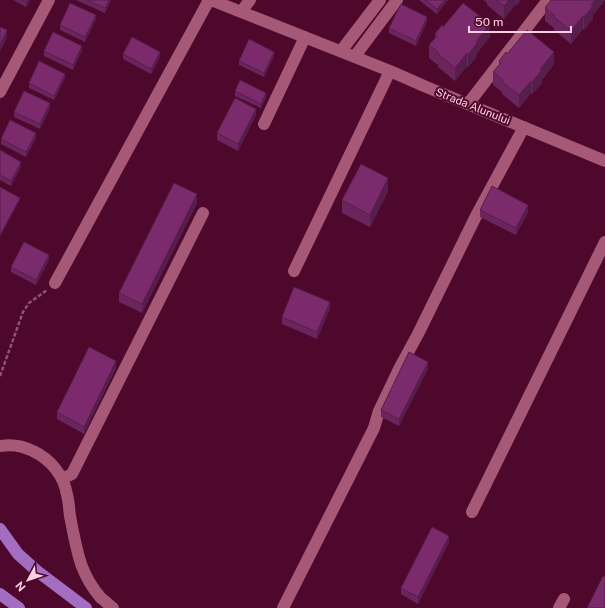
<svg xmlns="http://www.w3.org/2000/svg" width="605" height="608" font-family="'Public Sans',sans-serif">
<rect width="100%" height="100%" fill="#4e082b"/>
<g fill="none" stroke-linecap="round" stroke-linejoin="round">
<path stroke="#8f536f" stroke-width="2.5" stroke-dasharray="4 2" stroke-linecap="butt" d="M0 376 23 312 29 303 47 290"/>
<path stroke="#a55976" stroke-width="12" d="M211 0 390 71 424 86 605 161
M241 12 250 0
M341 51 380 0
M355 56 397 0
M0 92 49 0
M468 104 548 0
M264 124 305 37
M294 271 390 71
M55 283 209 0
M0 446C11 444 23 446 33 451 50 459 64 475 67 495 69 502 69 509 70 516 73 532 76 548 81 564 85 575 93 589 101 598 105 601 109 605 113 608
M62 479 72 474 203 213
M472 512 605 242
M283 608 374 428 379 411 400 367 418 334 477 214 524 127
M559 608 564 599"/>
<path stroke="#a36dc2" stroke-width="12" d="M0 529 18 554 37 571 86 608
M0 594 19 608"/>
</g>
<path fill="#6a255c" d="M13 0H30L26 7Z
M76 0H111L105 13Z
M419 0H448L437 14Z
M483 0H521L517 5 516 4 504 19 487 5V3Z
M551 0H605L593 15V19L584 30 583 29 571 44 554 30V28L545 21V8Z
M96 19 85 42 60 30V25Z
M427 22 416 46 389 33V28Z
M443 27 490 37 477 53V56L468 67 467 66 455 81 438 67V65L429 58V45L435 38V34Z
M44 51H82L73 70 44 56Z
M123 54 160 56 151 74 123 59Z
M507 54 554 64 542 80V83L532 94 531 93 519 108 502 94V92L493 85V72L499 65V61Z
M274 56 264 77 239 65V61Z
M65 78 54 100 29 88V83Z
M235 91 266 97 261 108 235 96Z
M50 108 40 129 14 117V112Z
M256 115 238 151 217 140V133Z
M36 138 26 157 1 144V139Z
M0 150 21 166 11 186 0 180Z
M388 191 370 227 342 213V200Z
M197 203 142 313 119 302V293Z
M480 210 528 212 516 235 480 217Z
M49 260 36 285 11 272V267Z
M330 309 317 339 282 324V317Z
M116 368 84 434 57 419V412Z
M428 369 399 426 381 417V410Z
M449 542 418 604 401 594V588Z"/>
<path fill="#561e4b" d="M28 0H30L26 7V2Z
M109 0H111L105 13V8Z
M445 0H448L437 14V9Z
M509 0H516V4L504 19V6Z
M517 0H521L517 5Z
M595 0H605L593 15V19L584 30V17L591 5Z
M96 15V19L85 42V37Z
M583 16V29L571 44V31Z
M427 17V22L416 46V41Z
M490 24V37L477 53V56L468 67V55L476 42Z
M7 30V37L0 52V45Z
M82 46V51L73 70V65Z
M160 52V56L151 74V69Z
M274 52V56L264 77V73Z
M554 52V64L542 80V83L532 94V82L540 69Z
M467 53V66L455 81V68Z
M65 74V78L54 100V96Z
M531 81V93L519 108V95Z
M266 93V97L261 108V104Z
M50 103V108L40 129V124Z
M256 109V115L238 151V144Z
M36 133V138L26 157V152Z
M21 162V166L11 186V181Z
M388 178V191L370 227V215Z
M197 194V203L142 313V304Z
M20 198V200L0 237V235Z
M528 205V212L516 235V228Z
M49 255V260L36 285V280Z
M330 302V309L317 339V332Z
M116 361V368L84 434V427Z
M428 362V369L399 426V419Z
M449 536V542L418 604V597Z"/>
<path fill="#7b2b6b" stroke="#561e4b" d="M22 0H28L26 2Z
M87 0H109L105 8Z
M425 0H445L437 9Z
M496 0H509L504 6Z
M551 0H595L591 5 593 6 584 17 583 16 571 31 554 17 555 16 545 8Z
M70 3 96 15 85 37 60 25Z
M463 3 490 24 476 42 477 43 468 55 467 53 455 68 438 54 439 53 429 45 437 36 435 34 442 25 443 27Z
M401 4 427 17 416 41 389 28Z
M0 27 7 30 0 45Z
M527 30 554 52 540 69 542 70 532 82 531 81 519 95 502 82 503 80 493 72 501 63 499 61 506 52 507 54Z
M53 32 82 46 73 65 44 51Z
M132 37 160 52 151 69 123 54Z
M249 39 274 52 264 73 239 61Z
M39 61 65 74 54 96 29 83Z
M240 80 266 93 261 104 235 91Z
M24 91 50 103 40 124 14 112Z
M235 98 256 109 238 144 217 133Z
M10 120 36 133 26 152 1 139Z
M0 150 21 162 11 181 0 175Z
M361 164 388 178 370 215 342 200Z
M174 183 197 194 142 304 119 293Z
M492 186 528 205 516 228 480 210Z
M0 187 20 198 0 235Z
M24 242 49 255 36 280 11 267Z
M294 287 330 302 317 332 282 317Z
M89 347 116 361 84 427 57 412Z
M409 352 428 362 399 419 381 410Z
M432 527 449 536 418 597 401 588Z
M603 576 605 577V608H587Z"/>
<g text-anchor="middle" stroke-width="4" stroke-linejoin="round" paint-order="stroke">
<g font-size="11" fill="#fcd0df" stroke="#4e082b">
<text transform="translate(473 106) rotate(22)" y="4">Strada Alunului</text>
</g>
</g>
<g transform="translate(28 580) rotate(230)" stroke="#4e082b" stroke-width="3" paint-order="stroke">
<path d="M0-3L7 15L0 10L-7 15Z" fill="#fcd0df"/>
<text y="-6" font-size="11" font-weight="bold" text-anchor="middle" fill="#fcd0df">N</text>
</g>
<path d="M469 26v6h102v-6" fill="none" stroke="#fcd0df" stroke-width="2"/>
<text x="475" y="26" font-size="12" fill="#fcd0df" stroke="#4e082b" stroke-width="3" paint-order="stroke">50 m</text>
</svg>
